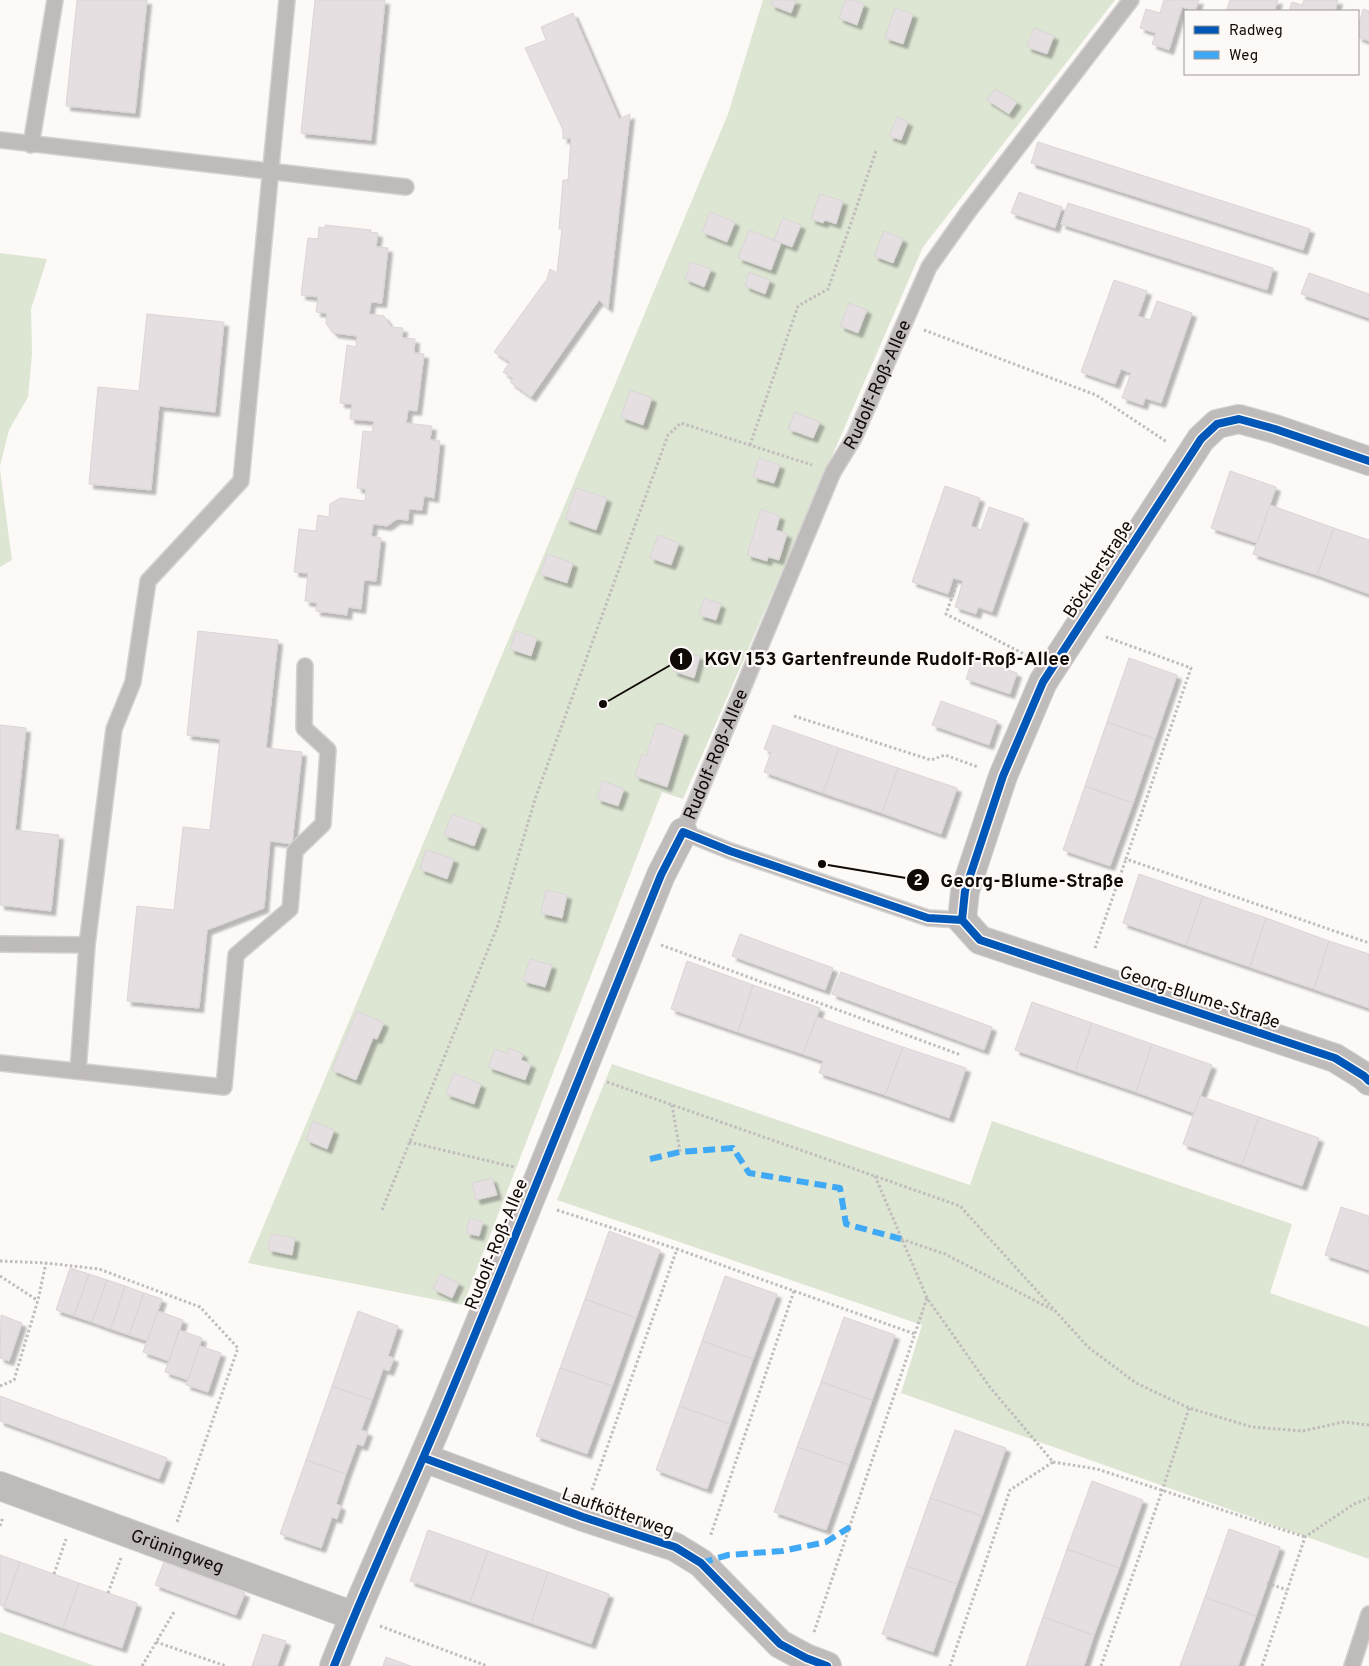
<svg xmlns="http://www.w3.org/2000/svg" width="1369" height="1666" font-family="Overpass,sans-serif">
<defs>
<filter id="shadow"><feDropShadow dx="4.5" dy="4.5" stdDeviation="1" flood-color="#0004"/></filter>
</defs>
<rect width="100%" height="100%" fill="#fcf9f7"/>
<path fill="#dde5d3" d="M763 0H1115L923 247 683 799 662 792 463 1305 248 1263 728 114Z
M0 253 47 259 31 309 32 354 28 397 9 430 0 466Z
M0 470 12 560 0 567Z
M612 1064 970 1185 992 1121 1292 1224 1270 1293 1369 1327V1559L901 1393 922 1325 557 1200Z
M0 1632 95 1666H0Z"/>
<path fill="#e5dfe1" stroke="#dad5d7" filter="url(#shadow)" d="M77 0H147L135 113 66 106Z
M315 0H385L371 140 301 133Z
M773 0H796L791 13 771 5Z
M845 0H854L864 4 857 25 839 18Z
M1164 0H1199L1195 11 1182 7 1169 50 1152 44 1156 33 1140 28 1146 9 1160 13Z
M1230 0H1278L1275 9 1279 11H1226Z
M1304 0H1338L1335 11H1289L1292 2 1302 5Z
M895 8 913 14 903 44 885 38Z
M1363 9 1369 11V41L1358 37V28Z
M573 13 619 119 630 114 608 308 599 300 531 397 510 382 514 379 503 372 510 362 494 352 547 279 550 269 557 273 562 229H559L563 180H568L571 138 563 139V130L525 48 546 40 541 27Z
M1034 28 1054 36 1047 54 1027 47Z
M995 89 1017 102 1009 114 987 100Z
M897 117 908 122 901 140 889 136Z
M1038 142 1310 229 1303 250 1031 163Z
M1019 192 1062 207 1055 228 1011 213Z
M820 194 843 201 836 224 825 220 823 223 811 219Z
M1068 203 1273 268 1267 290 1061 224Z
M710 212 735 222 727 242 702 232Z
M783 218 801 225 792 247 774 240Z
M325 225 371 230 370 232 378 233 376 247 388 248 382 303 371 302 369 314 384 316 391 327 403 328 402 338 415 339 414 353 424 354 417 411 408 410 406 423 432 426 430 440 440 441 434 498 424 496 422 510 409 509 408 520 397 519 387 526 373 524 371 536 381 538 376 581 364 580 361 609 348 607 347 615 316 611 317 603 305 601 308 573 294 572 299 529 316 531 318 515 329 517 330 504 340 498 365 501 366 489 357 488 363 431 372 432 374 421 350 419 352 404 340 403 347 345 356 347 357 336 334 333 326 324 327 313 316 312 318 297 301 295 308 238 318 239 319 227 325 228Z
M749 230 781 243 771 270 738 258Z
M884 231 903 239 893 263 874 256Z
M691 262 711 269 704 287 685 279Z
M749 272 770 280 765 294 745 286Z
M1309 273 1369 294V318L1301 294Z
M1114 280 1147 291 1138 316 1150 320 1157 301 1192 313 1161 403 1145 398 1143 405 1122 398 1131 373 1121 369 1115 384 1081 372Z
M849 303 867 310 858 333 840 326Z
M147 314 224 322 215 412 159 406 151 490 89 484 98 387 139 391Z
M630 390 652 398 643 425 621 417Z
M795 412 820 422 813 438 788 429Z
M759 458 780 465 774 483 753 477Z
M1230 471 1276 487 1257 543 1211 528Z
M945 486 980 498 971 526 981 530 989 507 1024 519 992 612 978 607 976 614 955 607 963 581 953 578 948 594 912 582Z
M576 488 607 498 596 530 565 519Z
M1270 505 1334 528 1317 575 1253 554Z
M761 509 780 516 776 530 787 534 779 560 768 557 767 561 747 555Z
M1334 528 1369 540V594L1317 575Z
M658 535 679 543 671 565 650 558Z
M547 554 573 563 567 583 540 574Z
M704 598 721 604 716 620 699 615Z
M198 631 278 640 266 748 302 752 292 844 270 841 264 908 207 930 199 1008 127 1001 137 906 174 910 183 827 210 830 220 739 187 735Z
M516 631 537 638 531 656 510 649Z
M679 650 700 656 694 678 673 671Z
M973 658 1017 673 1010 694 966 679Z
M1129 658 1177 675 1155 739 1107 722Z
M941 701 997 721 989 745 932 725Z
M1107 722 1155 739 1133 803 1085 786Z
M657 723 684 732 667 787 635 776 642 754 646 756Z
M0 725 26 728 15 830 59 835 51 911 0 905Z
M773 725 839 748 823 793 764 772 771 752 764 749Z
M839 748 898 768 882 813 823 793Z
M898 768 957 788 941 834 882 813Z
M603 781 624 789 618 806 597 799Z
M1085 786 1133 803 1110 866 1063 850Z
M452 814 482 825 474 846 444 835Z
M426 850 454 859 447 879 420 869Z
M1139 874 1203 896 1186 945 1123 923Z
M546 890 567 895 562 918 541 913Z
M1203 896 1266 918 1250 967 1186 945Z
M1266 918 1329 941 1314 989 1250 967Z
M740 934 833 968 825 990 732 956Z
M1329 941 1369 954V1008L1314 989Z
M530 959 552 965 545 987 523 981Z
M687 961 753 985 738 1032 671 1009Z
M841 972 992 1027 984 1050 832 994Z
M753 985 820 1008 803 1054 738 1032Z
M1032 1002 1092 1023 1075 1071 1015 1050Z
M357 1011 384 1023 377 1039 373 1038 356 1080 332 1070Z
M817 1017 903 1047 885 1095 819 1073 823 1061 803 1054Z
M1092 1023 1152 1044 1136 1092 1075 1071Z
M1152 1044 1212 1065 1194 1113 1136 1092Z
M903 1047 966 1068 949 1118 885 1095Z
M509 1048 523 1054 521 1060 531 1064 525 1080 488 1067 495 1049 507 1054Z
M454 1073 481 1084 474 1104 446 1094Z
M1200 1096 1259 1117 1242 1165 1183 1144Z
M1259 1117 1319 1138 1302 1186 1242 1165Z
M313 1121 334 1130 327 1149 306 1140Z
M492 1178 497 1195 476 1200 472 1183Z
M1341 1207 1369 1216V1270L1325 1255Z
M470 1218 483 1222 479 1236 466 1233Z
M609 1231 660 1250 636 1318 585 1299Z
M271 1234 295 1238 292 1255 268 1250Z
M70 1268 89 1274 74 1316 56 1310Z
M89 1274 107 1280 92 1322 74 1316Z
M440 1274 459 1283 452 1298 433 1289Z
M725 1276 777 1294 753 1359 702 1341Z
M107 1280 125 1286 111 1329 92 1322Z
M125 1286 144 1293 129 1335 111 1329Z
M144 1293 162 1299 147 1341 129 1335Z
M585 1299 636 1318 612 1386 560 1368Z
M158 1311 183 1320 169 1361 143 1352Z
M358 1311 398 1326 388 1356 394 1358 392 1363 389 1371 383 1369 372 1400 332 1386Z
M1 1315 22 1323 9 1361 0 1358Z
M844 1317 895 1335 872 1400 821 1382Z
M179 1330 202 1338 188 1380 165 1372Z
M702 1341 753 1359 730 1424 679 1406Z
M200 1346 221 1353 208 1392 186 1385Z
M560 1368 612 1386 587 1454 536 1436Z
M821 1382 872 1400 849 1465 797 1447Z
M332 1386 372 1400 361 1430 368 1432 363 1446 357 1444 346 1474 306 1460Z
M0 1396 167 1458 159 1479 0 1421Z
M679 1406 730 1424 707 1489 656 1470Z
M955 1430 1006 1448 982 1516 930 1498Z
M797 1447 849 1465 826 1530 774 1512Z
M306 1460 346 1474 336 1504 341 1506 337 1519 332 1517 321 1548 280 1534Z
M1092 1481 1143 1500 1119 1568 1067 1549Z
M930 1498 982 1516 957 1584 906 1566Z
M1229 1529 1280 1547 1256 1616 1205 1597Z
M428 1530 488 1551 470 1602 410 1581Z
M1067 1549 1119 1568 1094 1635 1043 1617Z
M488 1551 548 1572 531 1623 470 1602Z
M0 1555 20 1562 4 1607 0 1605Z
M20 1562 79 1583 63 1628 4 1607Z
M164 1562 245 1593 236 1615 155 1585Z
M906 1566 957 1584 933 1652 882 1634Z
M548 1572 609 1594 591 1644 531 1623Z
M79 1583 137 1603 122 1648 63 1628Z
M1205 1597 1256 1616 1238 1666H1180Z
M1043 1617 1094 1635 1084 1666H1026Z
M263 1634 286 1641 277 1666H252Z
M386 1657 411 1666H383Z"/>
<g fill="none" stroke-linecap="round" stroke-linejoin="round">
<defs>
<g id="service">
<path d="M0 140 406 187"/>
<path d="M31 145 55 0"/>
<path id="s1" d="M962 920 928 918 730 851 683 832 833 472 854 438 929 267 968 212 1131 0"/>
<path d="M0 944 87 945"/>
<path d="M0 1063 224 1087 236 955 290 909 295 851 323 824 328 750 304 728 305 666"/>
<path d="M78 1071 87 945 114 729 133 682 148 581 241 481 287 0"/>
<path d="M1352 1666 1369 1614"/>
</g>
<g id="minor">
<path d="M1369 461 1275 429 1239 419 1217 424 1201 439 1043 682 1003 776 965 891 962 920 980 940 1335 1058 1364 1076 1369 1081"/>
<path d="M424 1458 583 1517 675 1547 701 1563 780 1644 806 1658 827 1666"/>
<path id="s2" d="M0 1486 354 1616"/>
<path d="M334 1666C368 1579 408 1495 444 1409 518 1232 589 1053 661 875L683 832"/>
</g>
</defs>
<use href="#service" stroke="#d5d3d1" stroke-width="18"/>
<use href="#minor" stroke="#d5d3d1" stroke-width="30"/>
<path stroke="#c0bdbc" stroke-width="3" stroke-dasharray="2.5 2.5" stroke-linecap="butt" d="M924 330 1096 395 1167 442
M750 445 798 306 828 289 876 151
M958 580 946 614 1026 655
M1106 637 1191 668 1126 859 1369 943
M794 716 931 760 945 755 978 767
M661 945 961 1055
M1095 948 1126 859
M607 1082 960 1206 1088 1347 1136 1383 1189 1408 1252 1427 1303 1431 1343 1422 1369 1425
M672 1105 680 1152
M409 1142 514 1167
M875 1176 927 1298 989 1386 1053 1462 1010 1490 950 1666
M382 1210 498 925 535 799 668 435 681 423 812 465
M557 1210 677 1249
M901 1239 945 1254 1055 1311
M0 1261 46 1263 99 1269 200 1307 238 1348 177 1522
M0 1276 37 1300
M794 1291 915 1334
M0 1386 14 1380 38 1300 46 1263
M1053 1462 1097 1469 1305 1537
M592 1490 677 1249 794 1291 710 1537
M0 1526 3 1517
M54 1574 66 1539
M1267 1583 1287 1590
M108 1593 121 1558
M380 1626 487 1666
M814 1632 927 1298
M156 1642 226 1666
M142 1666 174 1612
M1101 1666 1162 1491 1189 1408
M1262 1666 1305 1537 1354 1504 1369 1498"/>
<use href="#service" stroke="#c0bbbb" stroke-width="15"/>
<use href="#minor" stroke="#c0bbbb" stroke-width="28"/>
<path stroke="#3fa9f5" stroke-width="6" stroke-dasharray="12 6" stroke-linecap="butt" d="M650 1159 680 1152 733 1148 749 1173 840 1188 846 1224 901 1239
M701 1563 728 1555 782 1551 826 1542 850 1527"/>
<defs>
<path id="cycleway" d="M962 920 965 891 1003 776 1043 682 1201 439 1217 424 1239 419 1275 429 1369 461
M424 1458 583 1517 675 1547 701 1563 780 1644 806 1658 827 1666
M334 1666C368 1579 408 1495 444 1409 518 1232 589 1053 661 875L683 832 730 851 928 918 962 920 980 940 1335 1058 1364 1076 1369 1081"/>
</defs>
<use href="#cycleway" stroke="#fdf9f6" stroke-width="11"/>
<use href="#cycleway" stroke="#0057b8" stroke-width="8"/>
</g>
<g text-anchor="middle" stroke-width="4.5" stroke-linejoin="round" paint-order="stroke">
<g font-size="18" fill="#100a06" stroke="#fdf9f6">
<text dy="6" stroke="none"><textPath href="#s1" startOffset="782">Rudolf-Roß-Allee</textPath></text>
<text transform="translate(1098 569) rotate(-57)" y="6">Böcklerstraße</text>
<text dy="6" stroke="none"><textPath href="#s1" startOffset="378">Rudolf-Roß-Allee</textPath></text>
<text transform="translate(1200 997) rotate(18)" y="6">Georg-Blume-Straße</text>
<text transform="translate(496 1244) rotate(-68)" y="6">Rudolf-Roß-Allee</text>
<text transform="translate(618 1512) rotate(19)" y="6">Laufkötterweg</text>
<text dy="6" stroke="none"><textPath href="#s2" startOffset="189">Grüningweg</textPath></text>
</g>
</g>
<path fill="none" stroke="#100a06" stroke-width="2" d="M603 704L681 659M822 864L918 880"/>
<g fill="#100a06" stroke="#fdf9f6" stroke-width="2">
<circle cx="603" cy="704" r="5"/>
<circle cx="822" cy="864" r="5"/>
<circle cx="681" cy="659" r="12"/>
<circle cx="918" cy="880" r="12"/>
</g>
<g font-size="15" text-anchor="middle" font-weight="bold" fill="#fff">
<text x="681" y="664">1</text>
<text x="918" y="885">2</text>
</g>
<g font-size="19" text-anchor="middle" font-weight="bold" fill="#100a06" stroke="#fdf9f6" stroke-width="4.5" stroke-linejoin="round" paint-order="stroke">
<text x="887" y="665">KGV 153 Gartenfreunde Rudolf-Roß-Allee</text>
<text x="1032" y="887">Georg-Blume-Straße</text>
</g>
<rect x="1184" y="10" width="175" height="65" fill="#fdf9f6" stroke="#9e9996"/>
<rect x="1194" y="26" width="25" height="8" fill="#0057b8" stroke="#9e9996"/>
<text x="1229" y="35" font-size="15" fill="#100a06">Radweg</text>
<rect x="1194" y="51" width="25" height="8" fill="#3fa9f5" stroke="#9e9996"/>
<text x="1229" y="60" font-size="15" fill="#100a06">Weg</text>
</svg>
